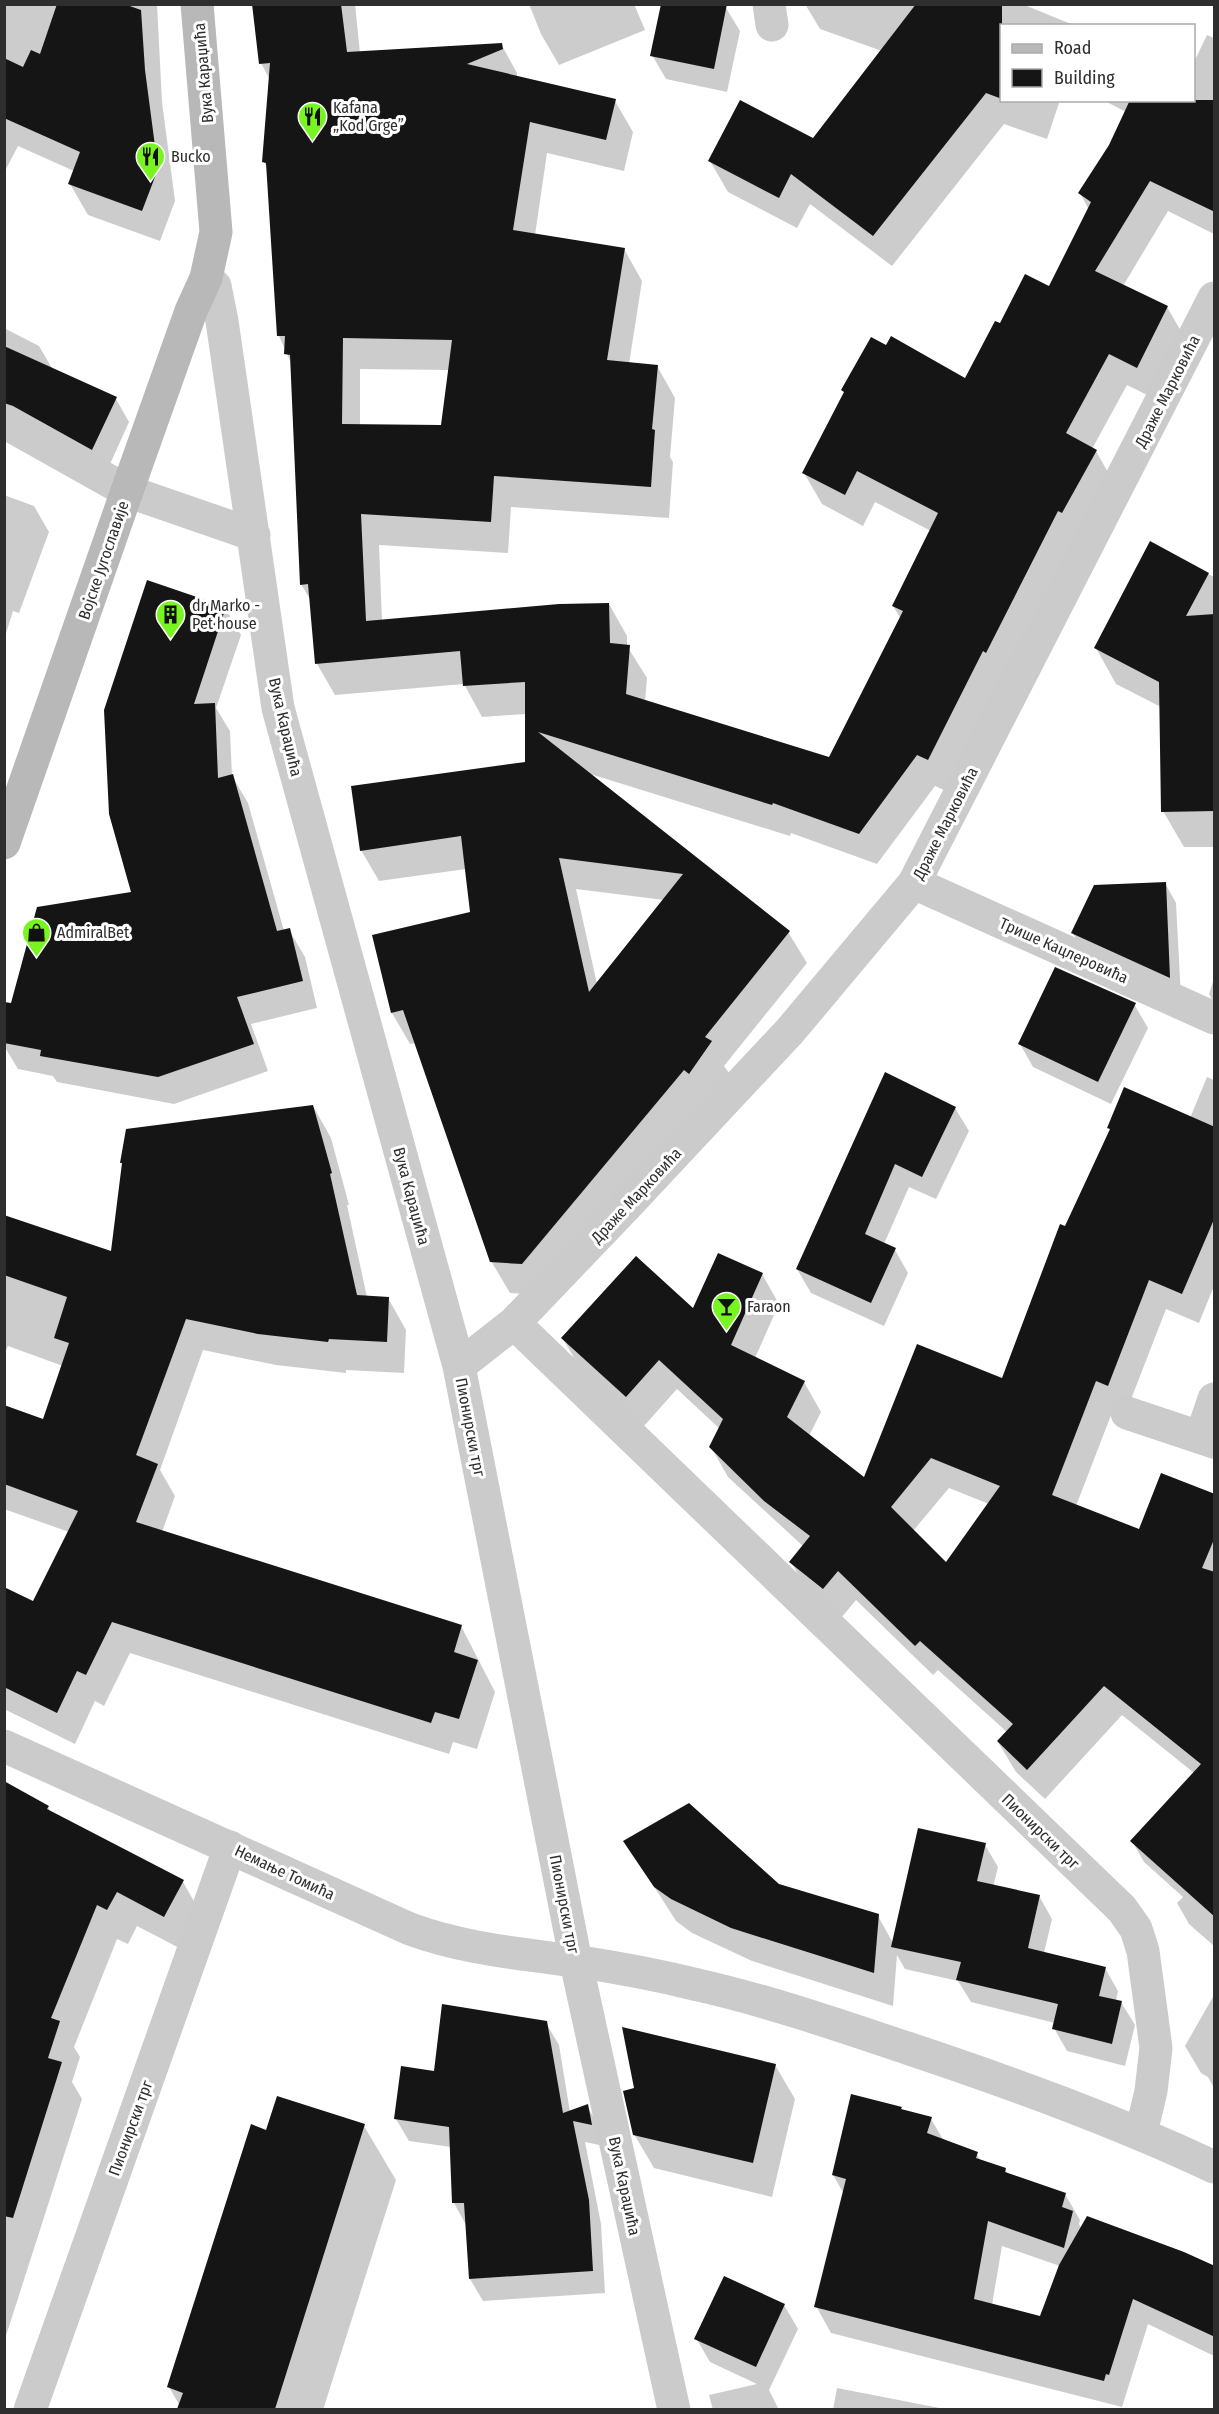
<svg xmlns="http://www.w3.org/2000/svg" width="1219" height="2414" font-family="'Fira Sans Condensed',sans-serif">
<rect width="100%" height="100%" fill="#fff"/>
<path fill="#0003" fill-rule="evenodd" d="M4 4H157L162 102 175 201 160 241 88 215 70 184 74 171 18 146 4 173Z
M254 4H355L360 53 501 44 517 73V77L615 101 633 132 624 171 547 153 535 235 624 249 642 281 629 364 657 366 675 398 670 457 673 462 669 518 511 507 508 553 379 545 382 621 609 604 627 636V646L647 678 645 702 829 759 901 619 893 606 931 531 875 502 863 526 822 504 804 473 966 380 1001 325 1049 288 1089 210 1080 193 1110 146 1126 112 1103 100H1194V62L1207 35 1214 38V234L1168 211 1123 286 1167 307 1185 338 1155 399 1127 385 1092 449 1096 451 1114 483 946 791 935 786 877 864 791 833 790 836 587 773 788 932 807 963 724 1066 729 1073 540 1295 510 1293 491 1261 416 1043 410 1044 392 1013 471 913 466 869 379 881 361 850 526 763V714L482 717 464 684 335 695 317 664 311 601 301 584 292 365 279 336 268 169 264 162 270 80 261 63ZM360 369 450 370 443 426H360ZM576 889 664 900 597 984Z
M529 4H634L645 30 559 65 541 34Z
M805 4H1022L1076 26H1002V100H1060L1047 139 1004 124 892 266 810 204 797 228 728 192 710 161 813 140 882 51 820 29Z
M726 8 740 31 727 92 666 79 652 55Z
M4 328 39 346 53 370 116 399 129 422 106 473 4 421Z
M4 495 34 506 49 532 19 613 13 611 4 640Z
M1150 543 1214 577V847H1184L1163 811 1161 707 1116 684 1096 648Z
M225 608 241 635 216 708 230 731 232 776 248 803 284 931 289 930 305 957 317 1008 251 1024 268 1071 174 1104 57 1082 53 1076 18 1069 4 1046V1027L12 1005 133 893 111 814Z
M1165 883 1176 903 1181 997 1084 953 1073 933Z
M1214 978V1003L1209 994Z
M1134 1004 1148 1028 1111 1104 1033 1067 1020 1044Z
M886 1074 955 1108 969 1131 936 1199 909 1187 884 1244 895 1250 908 1273 884 1326 811 1293 797 1269Z
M1207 1077 1214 1080V1286L1199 1323 1166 1309 1125 1415 1113 1410 1076 1506 1140 1531 1214 1496V1789L1122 1715 1045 1799 1016 1772 998 1742 1007 1732 938 1670 933 1675 856 1600 841 1618 808 1592 791 1562 804 1547 728 1477 711 1447 720 1429 677 1389 644 1426 580 1368 563 1339 693 1310 762 1274 779 1304 755 1358 804 1382 821 1412 809 1436 865 1479 1002 1380 1065 1227 1111 1132 1109 1128 1190 1118ZM949 1488 989 1504 947 1564 913 1531Z
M313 1106 331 1138 349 1205H347L367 1297 388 1298 406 1330 404 1373 346 1370V1373L276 1365 203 1350 160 1470 175 1496 162 1532 461 1626 495 1692 477 1749 453 1742 449 1754 130 1653 104 1706 95 1701 75 1744 4 1709V1588L33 1603 69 1532 4 1509V1406L44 1421 63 1366 8 1346 4 1355V1217L112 1253 123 1165 122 1162Z
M4 1786 48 1807 51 1813 183 1882 203 1917 185 1951 137 1926 128 1944 117 1939 74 2047 80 2057 72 2082 82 2099 4 2342Z
M1214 1810V1946L1189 1924 1177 1903 1183 1897 1144 1862 1132 1841Z
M625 1841 878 1916 893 1943 985 1845 998 1867 993 1887 1039 1896 1052 1919 1044 1953 1105 1968 1118 1991 1116 2001 1121 2002 1135 2025 1125 2066 1067 2051 1054 2028 1055 2023 971 2002 958 1981 905 1969 897 1955 893 2006 752 1961 692 1933 676 1921Z
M1214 1995V2088L1208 2077 1201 2073 1185 2046Z
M546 2023 559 2045 570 2112 587 2106 600 2128 604 2146 585 2142 601 2224 605 2293 483 2301 470 2279 466 2225 454 2203 451 2147 409 2141 396 2119 435 2073Z
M775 2065 795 2099 772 2197 654 2168 634 2134 635 2089Z
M278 2098 364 2126 396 2180 323 2410H178L180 2406 169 2387 267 2132Z
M901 2108 902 2111 931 2119 944 2141 976 2153 981 2161 1005 2169 1008 2174 1065 2194 1080 2220 1079 2224 1081 2228 1214 2268V2356L1148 2324 1122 2407 831 2333 816 2306 844 2194 833 2175ZM1002 2246 1060 2266 1041 2318 992 2305Z
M784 2305 798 2329 769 2390 779 2410H713L709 2395 757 2384 710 2362 696 2338Z
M837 2388 950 2410H833Z"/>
<path fill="#151515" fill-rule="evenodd" d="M57 4H124L141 10 145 70 158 169 142 211 68 184 80 152 4 118V58L23 67 31 50 40 54Z
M252 4H341L347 52 502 43 503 49 467 64 616 99 606 140 530 122 513 230 625 248 607 360 658 365 652 429 655 430 651 487 494 476 491 522 361 514 366 621 559 604 609 603 610 643 630 645 626 694 829 757 903 611 892 606 938 513 857 471 845 495 802 473 844 392 841 390 871 337 886 345 891 336 965 378 995 321 1000 323 1025 274 1049 286 1091 202 1078 193 1109 145 1130 100H1215V212L1150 181 1095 271 1168 306 1137 368 1109 354 1066 433 1097 450 1062 513 1058 511 986 653 983 651 928 760 917 755 859 834 773 803 772 805 538 732 790 931 705 1037 712 1041 689 1074 684 1070 522 1264 490 1262 403 1010 391 1013 372 935 470 912 461 836 360 851 351 786 525 762V682L463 686 460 651 315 664 308 584 300 585 290 355 284 354 285 336H277L266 163 262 162 270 63 259 64ZM343 338 452 340 441 425 342 424ZM559 858 683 874 589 992Z
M661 4H727L714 69 650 56Z
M916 4H1002V99L986 93 873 236 791 174 779 198 708 161 740 100 813 138Z
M4 346 117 397 92 450 13 406 4 403Z
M1150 541 1209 573 1186 616 1215 614V811L1161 812 1159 682 1094 648Z
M147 580 226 607 194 704 215 703 218 778 233 774 277 931 290 928 303 981 237 997 254 1044 158 1077 40 1056 41 1050 4 1043V1002L11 1003 37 907 131 892 109 814 104 710Z
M1166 882 1170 978 1071 933 1094 885Z
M1055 967 1136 1003 1098 1082 1018 1044Z
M885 1072 956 1107 922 1177 895 1164 865 1234 896 1248 871 1303 796 1269Z
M1124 1087 1215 1127V1217L1182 1294 1149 1280 1108 1386 1096 1381 1052 1495 1139 1529 1161 1473 1215 1494V1537L1202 1568 1215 1572V1917L1130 1841 1201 1764 1104 1686 1027 1770 997 1741 1013 1724 920 1641 915 1646 838 1571 823 1589 789 1562 810 1536 764 1501 709 1447 723 1419 659 1360 626 1397 561 1338 636 1256 693 1308 718 1253 763 1273 731 1345 805 1381 787 1417 864 1477 917 1344 1002 1378 1060 1224 1065 1226 1110 1129 1107 1128ZM931 1458 1000 1486 946 1562 891 1507Z
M313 1105 332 1173 330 1174 357 1295 389 1297 387 1342 329 1339 328 1342 258 1334 186 1319 136 1455 158 1464 136 1522 462 1625 454 1652 478 1660 459 1719 435 1712 431 1723 112 1622 86 1675 77 1671 57 1713 4 1687V1587L33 1601 78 1511 4 1484V1405L43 1419 69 1343 54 1338 67 1297 4 1275V1215L111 1251 122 1163H120L126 1129Z
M4 1781 49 1806 47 1809 184 1880 164 1917 117 1892 107 1910 97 1905 51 2018 60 2021 48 2058 62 2062 13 2218 4 2216Z
M689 1803 779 1884 879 1914 874 1973 731 1928 671 1899 654 1887 623 1841Z
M918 1828 986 1843 977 1881 1040 1895 1028 1948 1106 1967 1099 1996 1122 2001 1112 2044 1052 2029 1058 2004 956 1980 961 1962 891 1947Z
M442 2004 547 2021 563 2113 588 2104 592 2125 573 2121 589 2200 593 2271 469 2279 464 2203H452L449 2127 394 2119 401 2066 434 2071Z
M622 2027 776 2064 753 2163 633 2135 623 2091 634 2088Z
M851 2094 902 2107 901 2109 932 2117 927 2133 978 2152 976 2158 1006 2168 1005 2172 1066 2193 1062 2207 1073 2211 1064 2248 988 2221 974 2299 1040 2316 1059 2265 1087 2216 1184 2252 1215 2266V2337L1133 2299 1109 2375 1106 2374 1104 2381 814 2307 846 2179 832 2175Z
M277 2096 365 2124 275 2409H177L183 2393 167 2387 251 2124 266 2130Z
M724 2276 785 2304 756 2367 694 2339Z"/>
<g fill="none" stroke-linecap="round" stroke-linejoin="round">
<path stroke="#cbcbcb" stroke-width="33" d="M769 4 772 25
M206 278 215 286 222 321 278 708 459 1366 576 1962 674 2410
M4 422 127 491 254 535
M914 883 1214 1018
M514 1323 1122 1909 1136 1929 1143 1951 1156 2048 1151 2091 1141 2133
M459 1366 514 1323 626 1206 790 1031 914 883 1214 298
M1127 1413 1214 1442
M1201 1437 1214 1399
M30 2410 230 1847"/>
<path stroke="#cbcbcb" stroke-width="33" d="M4 1746 410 1929C465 1949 516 1953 574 1961 615 1967 658 1975 698 1985 769 2001 838 2025 907 2048 1012 2083 1114 2120 1214 2167"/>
<path stroke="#b8b8b8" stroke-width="33" d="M4 843 127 491 191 311 206 278 216 232 197 4"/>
</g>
<defs>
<symbol id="restaurant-pin" viewBox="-11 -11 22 30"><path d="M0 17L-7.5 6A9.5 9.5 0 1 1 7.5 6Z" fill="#78f422" stroke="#fff"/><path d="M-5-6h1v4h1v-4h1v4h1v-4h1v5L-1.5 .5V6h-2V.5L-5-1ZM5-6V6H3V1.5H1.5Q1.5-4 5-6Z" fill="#111"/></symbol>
<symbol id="building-pin" viewBox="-11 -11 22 30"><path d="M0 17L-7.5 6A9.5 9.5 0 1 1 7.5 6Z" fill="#78f422" stroke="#fff"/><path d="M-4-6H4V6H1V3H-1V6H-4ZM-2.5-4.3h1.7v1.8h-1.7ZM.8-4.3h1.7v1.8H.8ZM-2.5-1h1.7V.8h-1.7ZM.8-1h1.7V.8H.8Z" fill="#111"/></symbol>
<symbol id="shop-pin" viewBox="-11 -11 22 30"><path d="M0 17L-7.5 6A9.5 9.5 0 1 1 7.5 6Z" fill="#78f422" stroke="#fff"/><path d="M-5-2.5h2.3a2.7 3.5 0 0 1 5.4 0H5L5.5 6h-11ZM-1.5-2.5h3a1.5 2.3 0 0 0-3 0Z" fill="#111"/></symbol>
<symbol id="bar-pin" viewBox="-11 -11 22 30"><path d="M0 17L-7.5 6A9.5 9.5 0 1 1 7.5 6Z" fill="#78f422" stroke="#fff"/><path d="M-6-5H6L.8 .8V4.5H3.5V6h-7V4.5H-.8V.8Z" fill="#111"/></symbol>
</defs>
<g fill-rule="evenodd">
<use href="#restaurant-pin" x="296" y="100" width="33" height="45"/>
<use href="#restaurant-pin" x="134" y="140" width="33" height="45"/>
<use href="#building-pin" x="154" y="598" width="33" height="45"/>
<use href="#shop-pin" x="20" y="916" width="33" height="45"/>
<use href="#bar-pin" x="710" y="1290" width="33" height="45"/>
</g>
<g text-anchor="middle" stroke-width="6" stroke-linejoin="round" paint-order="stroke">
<g font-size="16" fill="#2e2e2e" stroke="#fff">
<text transform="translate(203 73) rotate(-95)" y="6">Вука Караџића</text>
<text transform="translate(1167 391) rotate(-63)" y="6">Драже Марковића</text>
<text transform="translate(103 560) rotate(-71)" y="6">Војске Југославије</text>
<text transform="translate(286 727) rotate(77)" y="6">Вука Караџића</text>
<text transform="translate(945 823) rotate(-63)" y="6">Драже Марковића</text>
<text transform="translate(1064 950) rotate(24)" y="6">Трише Кацлеровића</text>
<text transform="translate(636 1195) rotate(-47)" y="6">Драже Марковића</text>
<text transform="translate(412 1196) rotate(75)" y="6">Вука Караџића</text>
<text transform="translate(471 1427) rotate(79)" y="6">Пионирски трг</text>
<text transform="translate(1041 1831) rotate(44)" y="6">Пионирски трг</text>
<text transform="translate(285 1872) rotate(25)" y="6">Немање Томића</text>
<text transform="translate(565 1904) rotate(79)" y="6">Пионирски трг</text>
<text transform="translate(130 2128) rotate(-70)" y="6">Пионирски трг</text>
<text transform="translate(625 2186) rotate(78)" y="6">Вука Караџића</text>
</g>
<g font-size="16" fill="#2e2e2e" stroke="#fff" text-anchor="start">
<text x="333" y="113">Kafana<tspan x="333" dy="18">„Kod Grge”</tspan></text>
<text x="171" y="162">Bucko</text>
<text x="192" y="611">dr Marko -<tspan x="192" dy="18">Pet house</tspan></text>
<text x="57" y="938">AdmiralBet</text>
<text x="747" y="1312">Faraon</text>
</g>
</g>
<rect width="1219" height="2414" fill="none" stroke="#2e2e2e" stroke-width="12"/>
<rect x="1000" y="24" width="195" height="78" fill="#ffffff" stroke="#ababab" stroke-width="1.5"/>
<rect x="1012" y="44" width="30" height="9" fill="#b8b8b8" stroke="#ababab" stroke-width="1.5"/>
<text x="1054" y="54" font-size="18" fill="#2e2e2e">Road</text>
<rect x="1012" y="69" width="30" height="18" fill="#151515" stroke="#ababab" stroke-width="1.5"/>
<text x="1054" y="84" font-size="18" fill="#2e2e2e">Building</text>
</svg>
